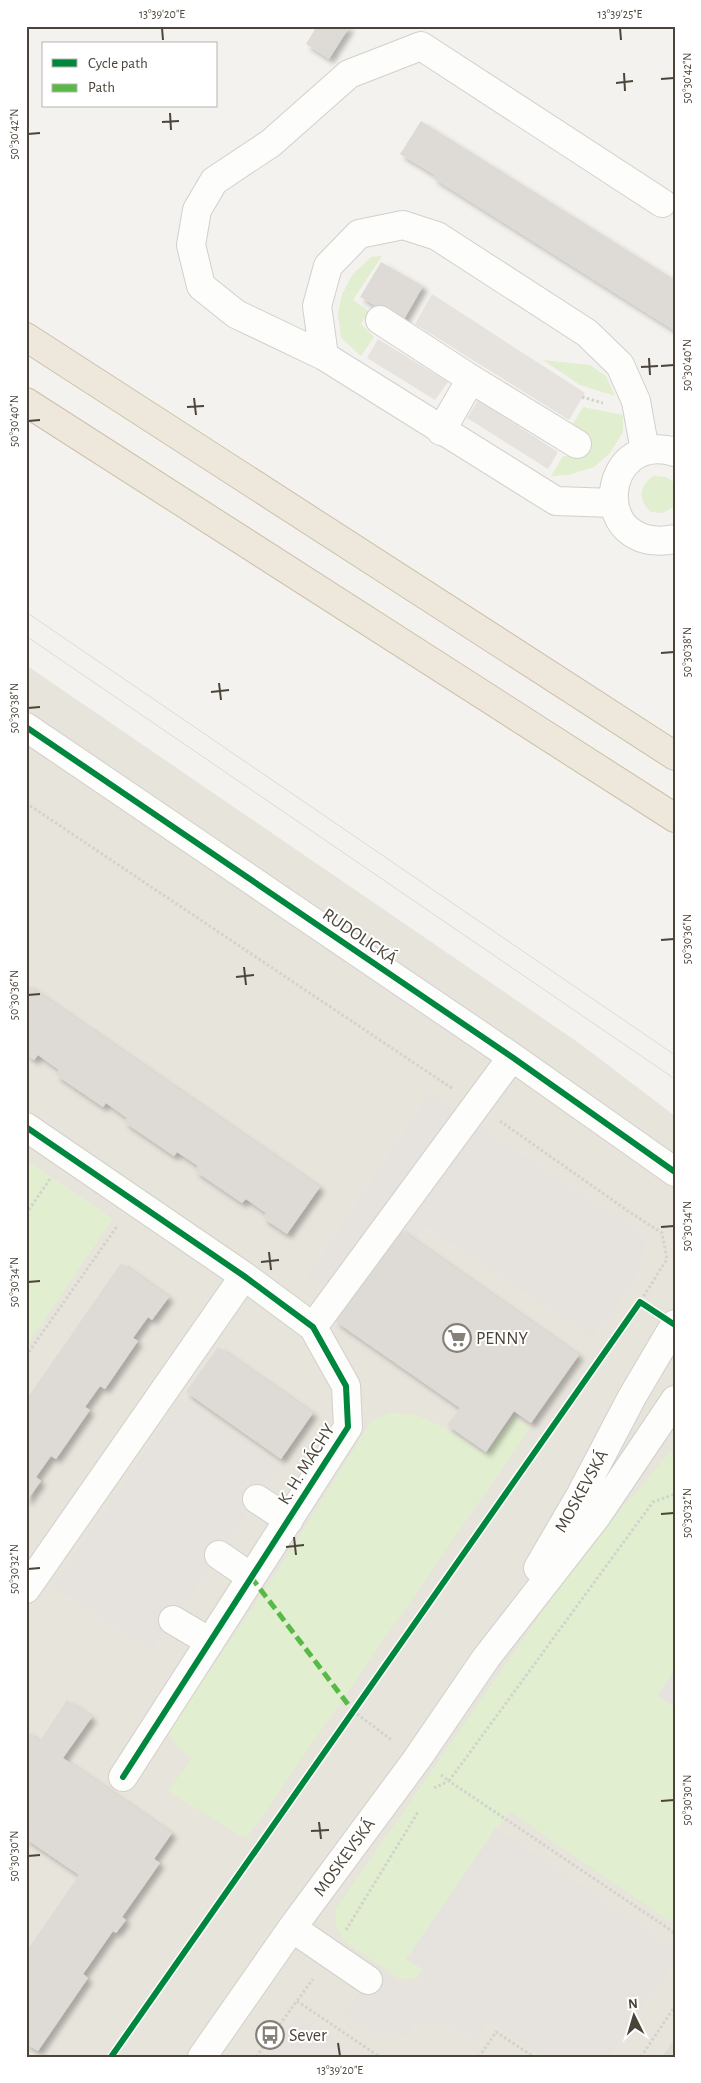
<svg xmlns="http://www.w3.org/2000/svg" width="701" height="2083" font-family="'Alegreya Sans',sans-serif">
<defs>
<filter id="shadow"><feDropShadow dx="4.5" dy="4.5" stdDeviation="2.5" flood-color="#0004"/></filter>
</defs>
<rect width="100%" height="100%" fill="#f4f2ee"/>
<path fill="#e7e4dc" d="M26 665 579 1043 675 1116V2057H26Z"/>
<path fill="#e1eecf" d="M382 256 353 300 369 311 361 324 374 337 361 356 341 338 338 313 342 294 353 274 371 257Z
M543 360 590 365 606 376 615 396 580 385Z
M583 407 623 415V432L610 453 594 467 568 475 551 476 563 456 580 455 590 447 591 437 572 425Z
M654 476 666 477 675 483V506L663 513 651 512C638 501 638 485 654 476Z
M26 1160 113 1219 26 1346Z
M391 1412 419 1416 444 1427 485 1455 512 1418 531 1427 246 1839 168 1791 192 1758 178 1748 168 1732 275 1575 372 1420Z
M670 1452 675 1455V1669L658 1696 675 1707V1925L509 1811 407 1958 422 1969 414 1979H400L345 1942 336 1927 335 1910 576 1563Z"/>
<path fill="#e6e3df" d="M432 294 585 393 569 420 415 324Z
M378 339 448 382 435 400 367 358Z
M478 400 558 452 548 469 467 418Z
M429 1093 648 1237 637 1278 592 1336 425 1226 365 1315 307 1276Z
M182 1399 280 1466 151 1653 53 1586Z
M675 1669V1707L657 1696Z
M496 1828 675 1949V1960L609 2057H542L489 2020 474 2041 444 2021 441 2026 432 2020 425 2030 415 2023 406 2037 398 2032 394 2038 385 2032 380 2039 344 2014 375 1969 397 1983 410 1986 428 1973 406 1959Z
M297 2014 361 2057H268Z"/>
<path fill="#dedbd6" filter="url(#shadow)" d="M317 26H350L329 59 306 44Z
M421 121 675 280V331L433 178 435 175 400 154Z
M381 262 423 286 403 321 360 297Z
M26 984 320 1187 287 1234 263 1218 266 1213 246 1199 242 1203 195 1171 198 1166 177 1152 174 1156 124 1122 127 1118 106 1103 103 1107 56 1075 59 1070 38 1055 34 1060 26 1054Z
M399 1229 579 1355 531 1423 514 1411 486 1452 447 1425 460 1408 335 1321Z
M121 1263 169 1297 152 1320 148 1317 133 1338 138 1341 105 1389 100 1386 85 1407 90 1410 56 1459 51 1456 36 1477 41 1481 26 1502V1400Z
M218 1347 313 1413 281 1459 186 1392Z
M67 1700 92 1717 63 1758 172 1833 154 1859 160 1863 122 1917 126 1920 116 1933 113 1931 83 1974 88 1978 38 2051 26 2044V1952L79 1875 26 1839V1731L40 1741Z
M675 2038V2057H662Z"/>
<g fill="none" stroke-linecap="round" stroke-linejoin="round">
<defs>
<path id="minor" d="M380 320 471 379
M324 356 236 314 201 286 191 245 197 210 214 181 271 143 349 74 421 46 662 203
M441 431 471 379 577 444
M675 452C599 430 588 556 675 539
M613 503 556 501 324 356 317 306 328 266 359 234 403 225 437 236 587 333 620 365 636 401 645 451
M26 727 512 1057 675 1172
M26 1127 244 1276 313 1327 346 1386 348 1427 123 1777
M313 1327 512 1057
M257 1499 289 1520
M219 1555 251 1577
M538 1568 580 1496 632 1397 675 1324
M26 1589 244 1276
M173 1620 210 1642
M292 1928 368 1980
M202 2057 292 1928 417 1759 486 1658 596 1517 675 1400"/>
<path id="highway" d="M26 337 675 756
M26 402 675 818"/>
</defs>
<use href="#minor" stroke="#d2d0cb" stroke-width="30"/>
<use href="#highway" stroke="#ccbfa9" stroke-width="30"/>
<path stroke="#d3d2cc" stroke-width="3" stroke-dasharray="2.5 2.5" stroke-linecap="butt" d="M582 397 603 403
M26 803 453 1089
M500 1121 628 1211 662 1233 667 1259 640 1302
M26 1214 50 1179
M26 1356 118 1225
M353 1711 393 1741
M441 1775 449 1781 653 1502 675 1494
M434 1788 449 1781 675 1933
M346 1930 418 1812
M297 2001 380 2057
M256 2057 313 1979
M479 2057 496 2032 534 2057
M641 2057 675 2006"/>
<use href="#minor" stroke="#fdfdfc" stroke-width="28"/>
<use href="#highway" stroke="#ede8db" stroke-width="28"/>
<path stroke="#dbdbda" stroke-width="1" d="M26 612 675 1055
M26 636 675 1079"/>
<path stroke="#58b947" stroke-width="5" stroke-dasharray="10 5" stroke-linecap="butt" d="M251 1577 353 1711"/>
<defs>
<path id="cycleway" d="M26 727 512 1057 675 1172
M26 1127 244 1276 313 1327 346 1386 348 1427 123 1777
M111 2057 640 1302 675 1325"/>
</defs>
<use href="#cycleway" stroke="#fff" stroke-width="9"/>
<use href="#cycleway" stroke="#00873e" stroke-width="6"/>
</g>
<path fill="none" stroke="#4b4439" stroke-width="2" d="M162 28 163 40M620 28 621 40M624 73 625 91M661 79 674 78M616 83 633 81M170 113 171 130M162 122 179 121M28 134 40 133M649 358 650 375M661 366 674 365M641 367 658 366M194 398 196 415M187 407 204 406M28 421 40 420M661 653 674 652M219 683 221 700M211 692 229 690M28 708 40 707M661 940 674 939M244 967 246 985M236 977 254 975M28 995 40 994M661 1227 674 1226M269 1252 271 1270M261 1262 279 1260M28 1282 40 1281M661 1514 674 1513M294 1537 296 1555M286 1547 304 1545M28 1569 40 1568M661 1801 674 1800M319 1822 321 1839M311 1831 329 1830M28 1856 40 1855M338 2043 340 2056"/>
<defs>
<symbol id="supermarket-ring" viewBox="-11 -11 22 22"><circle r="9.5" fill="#fff" stroke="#868178" stroke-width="1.5"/><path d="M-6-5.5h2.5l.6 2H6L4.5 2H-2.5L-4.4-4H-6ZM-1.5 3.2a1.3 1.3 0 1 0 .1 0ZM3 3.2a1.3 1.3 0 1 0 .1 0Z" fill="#868178"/></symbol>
<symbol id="bus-ring" viewBox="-11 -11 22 22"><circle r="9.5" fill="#fff" stroke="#868178" stroke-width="1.5"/><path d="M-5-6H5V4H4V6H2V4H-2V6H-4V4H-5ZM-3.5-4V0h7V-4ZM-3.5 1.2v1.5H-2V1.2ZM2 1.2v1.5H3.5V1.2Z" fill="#868178"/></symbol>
</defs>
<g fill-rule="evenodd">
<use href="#supermarket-ring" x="441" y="1322" width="32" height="32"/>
<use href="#bus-ring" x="254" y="2019" width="32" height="32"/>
</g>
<g text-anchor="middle" stroke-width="4" stroke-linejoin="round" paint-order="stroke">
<g font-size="18" fill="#4b4439" stroke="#fff">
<text transform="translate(360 936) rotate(34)" y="6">RUDOLICKÁ</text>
<text transform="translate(306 1464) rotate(-58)" y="6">K. H. MÁCHY</text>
<text transform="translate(581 1491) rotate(-61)" y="6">MOSKEVSKÁ</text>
<text transform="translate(344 1857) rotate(-54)" y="6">MOSKEVSKÁ</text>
</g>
<g font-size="18" fill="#4b4439" stroke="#fff" text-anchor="start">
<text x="476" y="1344">PENNY</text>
<text x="289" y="2041">Sever</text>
</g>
</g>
<rect width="701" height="2083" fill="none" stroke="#ffffff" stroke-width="55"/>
<rect x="42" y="42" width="175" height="65" fill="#ffffff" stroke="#b7b4b0"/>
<rect x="52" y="59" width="25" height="8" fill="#00873e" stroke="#b7b4b0"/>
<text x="88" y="68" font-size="15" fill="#4b4439">Cycle path</text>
<rect x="52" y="84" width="25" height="8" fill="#58b947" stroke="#b7b4b0"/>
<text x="88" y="92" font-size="15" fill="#4b4439">Path</text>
<g transform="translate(634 2016) rotate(355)" stroke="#ffffff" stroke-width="4" paint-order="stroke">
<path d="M0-4L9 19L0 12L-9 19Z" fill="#4b4439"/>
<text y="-8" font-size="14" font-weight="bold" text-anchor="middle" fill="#4b4439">N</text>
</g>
<rect x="28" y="28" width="646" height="2028" fill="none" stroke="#4b4439" stroke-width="2"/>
<g font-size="12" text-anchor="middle" fill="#4b4439">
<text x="162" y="18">13°39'20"E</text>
<text x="620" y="18">13°39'25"E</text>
<text transform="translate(687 78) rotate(-90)" y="4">50°30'42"N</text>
<text transform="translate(14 134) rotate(-90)" y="4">50°30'42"N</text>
<text transform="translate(687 365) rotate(-90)" y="4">50°30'40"N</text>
<text transform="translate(14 421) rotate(-90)" y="4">50°30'40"N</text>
<text transform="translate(687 652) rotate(-90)" y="4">50°30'38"N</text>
<text transform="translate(14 708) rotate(-90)" y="4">50°30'38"N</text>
<text transform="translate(687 939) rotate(-90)" y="4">50°30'36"N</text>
<text transform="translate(14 995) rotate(-90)" y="4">50°30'36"N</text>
<text transform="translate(687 1226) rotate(-90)" y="4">50°30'34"N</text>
<text transform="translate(14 1282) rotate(-90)" y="4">50°30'34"N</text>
<text transform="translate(687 1513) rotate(-90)" y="4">50°30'32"N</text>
<text transform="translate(14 1569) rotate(-90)" y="4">50°30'32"N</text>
<text transform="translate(687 1800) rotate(-90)" y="4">50°30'30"N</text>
<text transform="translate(14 1856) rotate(-90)" y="4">50°30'30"N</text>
<text x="340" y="2074">13°39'20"E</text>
</g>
</svg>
